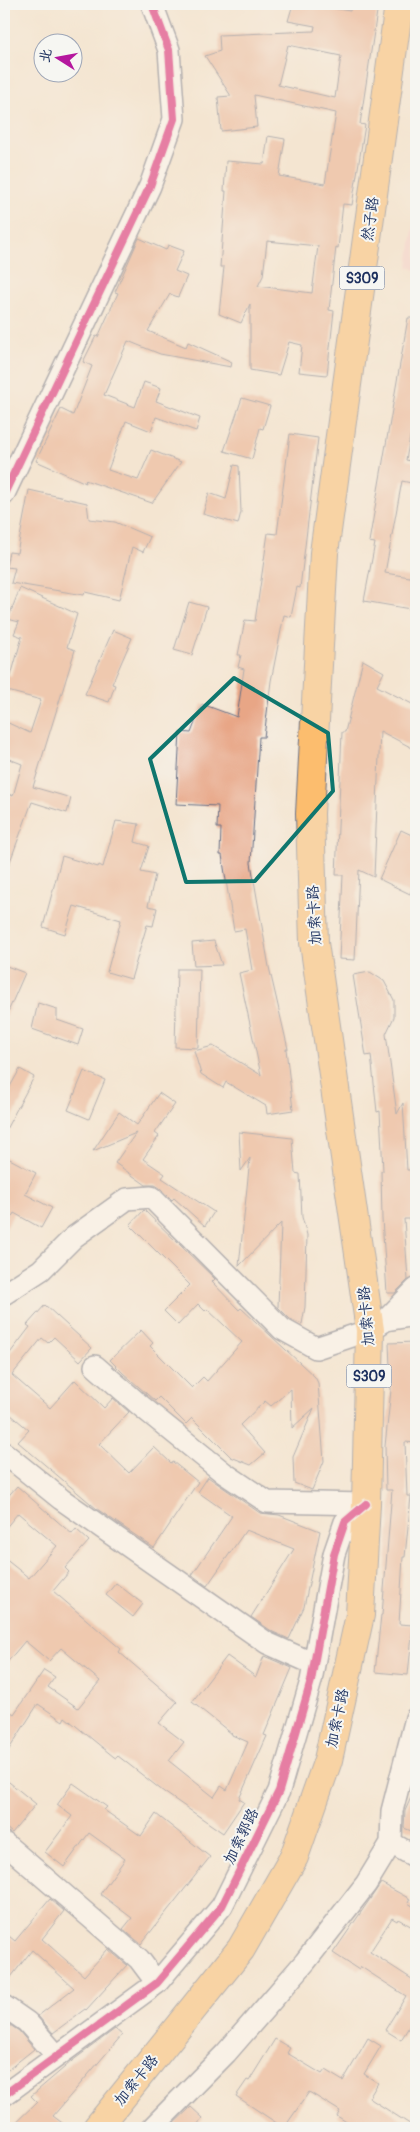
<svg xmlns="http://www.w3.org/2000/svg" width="420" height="2132" font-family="Pangolin,'LXGW WenKai TC',sans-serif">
<rect width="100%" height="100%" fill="#f6f6f2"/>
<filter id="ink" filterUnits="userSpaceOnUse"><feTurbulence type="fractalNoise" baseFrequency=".02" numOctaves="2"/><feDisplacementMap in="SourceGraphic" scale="10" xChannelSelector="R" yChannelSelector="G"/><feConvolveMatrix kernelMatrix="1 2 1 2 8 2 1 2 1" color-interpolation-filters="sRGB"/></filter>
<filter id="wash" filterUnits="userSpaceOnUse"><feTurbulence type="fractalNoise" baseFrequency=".0096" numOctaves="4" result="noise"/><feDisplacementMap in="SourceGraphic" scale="20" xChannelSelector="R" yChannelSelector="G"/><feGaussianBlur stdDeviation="1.12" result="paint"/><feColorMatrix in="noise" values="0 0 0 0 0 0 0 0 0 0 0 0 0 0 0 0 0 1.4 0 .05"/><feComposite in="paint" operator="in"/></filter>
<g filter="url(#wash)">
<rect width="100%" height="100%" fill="#f4e5d1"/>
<path fill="#f7d0ce" d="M416 204V270L408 267Z"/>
<g id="blocks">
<path fill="#e8a686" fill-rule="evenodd" d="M293 4H308L350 11 351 4 378 5 360 124 365 125 352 205 343 204 338 248 336 247 329 310 334 311 327 375 299 372 302 345 289 342 279 375 250 370V304L241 323 219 314 224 267H220L226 191H224L226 161 264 164 268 136 285 139 279 176 325 184 336 113 254 95 257 127 221 131 218 97 231 96 205 56 220 51 219 35 314 31 315 26 288 21ZM288 45 341 56 335 98 278 85ZM267 241 318 246 312 293 258 286 263 276Z
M139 238 166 250 168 245 184 251 175 271 187 276 178 297 170 294 148 331 186 347 188 342 232 362 231 367 160 354 128 341 104 395 135 407 144 382 161 388 156 401 200 418 196 431 156 417 151 431 126 421 108 470 138 480 151 450 181 462 152 503 85 480 86 483 36 461 61 409 73 415 92 366 83 362 96 336 98 337 118 293 115 292Z
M408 318H416V403L406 460 416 462V484L402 481 385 573 416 578V610L364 601 375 543 369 542Z
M242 398 270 406 263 429 260 428 252 459 224 451Z
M290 434 318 438 300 588 297 587 291 617 284 615 271 681 264 737H259L251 863 269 967 288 1049H286L293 1110 267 1114 266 1106 226 1082 223 1088 201 1074 194 1051 213 1046 261 1075 239 973 252 970 245 929 234 931 222 855H220L221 828H217L218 806 176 804 180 732 191 733 202 704 237 717 244 669 238 667 241 655H238L245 620 255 621 268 533 277 534Z
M234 465 239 466 241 512 238 524 203 514 209 493 226 499Z
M29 490 87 503 89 519 115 522 150 537 143 552 132 547 119 600 85 592 84 595 11 583 15 568 6 567 9 552 17 553Z
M20 588 77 614 67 647 75 650 33 787 71 798 67 813 32 802 5 875H4V792L13 796 22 764 4 757V721L30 733 41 700 4 690V673L11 676 22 637 14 634 19 622 8 619Z
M189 602 207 607 192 655 174 650Z
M113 630 132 638 112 684 115 685 109 702 85 694Z
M363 660 384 672 377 686 416 706V750L380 731 374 877 359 870 355 960 339 959 343 875H336L342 732H345Z
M116 821 139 824 135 842 149 846 141 872 155 875 148 906 157 908 153 926 147 925 131 979 107 972 121 920 74 906 65 934 43 927 62 856 98 867 99 865 103 867Z
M401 830 416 837V879L410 894 379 879Z
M214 941 222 965 194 966 192 943Z
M4 965 25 973 4 1021Z
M177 969H200L198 1048 175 1047Z
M370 972 384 981 394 1000V1017L386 1034 397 1114 403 1103 407 1170H415L416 1219H404L408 1280 395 1293H387L382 1219 381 1171H383L380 1111 377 1112 371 1055 366 1056 353 975Z
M38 1003 57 1009V1020L83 1029 78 1045 32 1029Z
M20 1069 34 1077 4 1133V1097Z
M84 1071 105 1080 89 1119 68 1110Z
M159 1093 175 1104 155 1133 159 1136 143 1159 165 1174 162 1178 214 1212 205 1226 174 1198 172 1200 160 1188 155 1185H146L115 1163 136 1133 93 1151 119 1112 137 1125Z
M239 1132 292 1138 295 1173 300 1174 302 1217 307 1235 305 1307 302 1324 290 1319 278 1307 281 1223 239 1266 250 1158 241 1171Z
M4 1156 36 1173 25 1194 52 1208 41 1228 14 1213 4 1232Z
M144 1210 215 1279 212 1282 239 1310 241 1308 315 1377 318 1383 324 1461 312 1490 294 1483 293 1457 314 1408 292 1428 291 1389 271 1406 265 1401 240 1425 265 1453 251 1465 231 1457 192 1418 186 1424 159 1397 155 1401 123 1373 110 1360 141 1330 153 1343 150 1346 192 1388 203 1377 207 1381 242 1342 207 1309 205 1311 198 1304 178 1325 164 1311 190 1285 130 1225Z
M45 1305 92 1348 80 1361 54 1337 48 1343 42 1338 12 1375 50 1408 75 1380 104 1408 113 1398 129 1412 99 1444 129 1473 154 1447 171 1463 173 1462 198 1482 154 1548 97 1509 18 1442 29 1430 4 1409V1361L30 1327 27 1325Z
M416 1342V1443L405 1442 407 1496H411L405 1557H403L399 1624 413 1625 408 1675 375 1672 381 1615H382L392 1490H386L385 1446 391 1390 389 1343Z
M208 1477 260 1513 279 1515 320 1531 304 1607 289 1639 273 1632 251 1617 294 1549 246 1530 207 1586 192 1575 232 1516 198 1492Z
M17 1486 72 1534 76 1529 89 1541 65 1568 69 1572 53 1591 121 1649 119 1652 177 1702 159 1723 184 1742 169 1761 214 1797 221 1786 227 1790 248 1742 232 1735V1734L192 1702 227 1656 256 1677 264 1656 292 1668 264 1735 267 1736 239 1799 244 1802 223 1833 164 1792 118 1756 116 1758 114 1757 65 1717 63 1721 38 1704 4 1757V1707L14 1714 44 1670 55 1677 48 1687 78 1708 100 1681 61 1648 49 1661 25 1641 4 1666V1558L29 1578 57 1546 18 1513 4 1530V1501Z
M116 1583 143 1604 133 1617 106 1595Z
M4 1778 36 1804 12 1833 4 1826Z
M73 1783 107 1807 104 1810 141 1836 156 1814 210 1857 141 1944 123 1929 132 1918 100 1894 125 1859 89 1833 64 1867 45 1852 72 1816 57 1805Z
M416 1786V1833L404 1828 405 1811Z
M381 1883 410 1899 408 1903 416 1908V1929L398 1919 397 1921 392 1918 370 1952 415 1981 416 1979V2015L401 2040 385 2030 406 1996 361 1967 359 1970 333 1953Z
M50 1899 64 1911 42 1939 84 1976 108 1949 127 1965 86 2010 85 2009 53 2033 38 2016 74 1988 32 1950 4 1986V1932L15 1941Z
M4 2021 19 2031 34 2049 4 2073Z
M115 2029 122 2035 53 2116 69 2128H10L37 2102 31 2096 72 2061Z
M368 2038 381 2046 364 2074 378 2083 369 2098 416 2128H356L337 2116 340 2111 309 2092 284 2128 236 2096 247 2080 249 2081 275 2039 290 2048 287 2053 322 2074 325 2070 343 2081Z
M191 2107 203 2118 194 2128H169Z"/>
</g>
</g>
<g filter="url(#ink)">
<use href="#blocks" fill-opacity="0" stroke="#676f86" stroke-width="1"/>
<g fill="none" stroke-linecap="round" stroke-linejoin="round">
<defs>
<path id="minor" d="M4 494 150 186 174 119 169 50 152 4
M4 1294 41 1270 74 1237 127 1199 151 1197 282 1329 316 1348 370 1330 386 1320 416 1289
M386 1320 416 1315
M95 1366 141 1406 224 1473 267 1502 366 1504
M4 1453 61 1499 267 1643 314 1664
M4 1843 139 1959 157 1983
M391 1843 416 1857
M4 2006 27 2022 57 2056
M4 2095 157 1983 222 1906 279 1791 311 1681 334 1554 345 1522 366 1504
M152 2128 226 2053 305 1962 366 1884 391 1843 392 1811 416 1718"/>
<path id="major" d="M97 2128 241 1949 294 1857 328 1760 360 1615 366 1504 370 1330 314 943 310 814 324 553 399 4"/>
</defs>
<use href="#minor" stroke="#676f86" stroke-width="24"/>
<use href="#major" stroke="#676f86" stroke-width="30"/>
<use href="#minor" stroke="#fff" stroke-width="21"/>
<use href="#major" stroke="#fcbd6e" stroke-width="28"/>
<defs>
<path id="cycleway" d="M4 494 150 186 174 119 169 50 152 4
M4 2095 157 1983 222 1906 279 1791 311 1681 334 1554 345 1522 366 1504"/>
</defs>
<use href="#cycleway" stroke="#f6f6f2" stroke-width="11"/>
<use href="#cycleway" stroke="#d6006c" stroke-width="8"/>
</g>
</g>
<path d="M0 0H420V2132H0ZM234 678 328 733 333 791 255 881 186 882 150 759Z" fill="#f4e5d1" fill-opacity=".55" fill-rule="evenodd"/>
<path fill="none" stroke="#0f766e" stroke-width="4" stroke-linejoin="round" d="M234 678 328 733 333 791 255 881 186 882 150 759Z"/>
<g text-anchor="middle" stroke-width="4" stroke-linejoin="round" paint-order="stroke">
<g fill="#f6f6f2" stroke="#5d6b8a" stroke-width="1">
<rect x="339.5" y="266.5" width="45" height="23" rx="4"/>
<rect x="346.5" y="1364.5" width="45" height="23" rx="4"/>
</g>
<g font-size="14" font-weight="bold" fill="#1b2f5e">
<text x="362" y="283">S309</text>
<text x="369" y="1381">S309</text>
</g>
<g font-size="15" fill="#1b2f5e" stroke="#f6f6f2">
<text transform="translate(370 219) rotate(-82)" y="5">然子路</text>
<text transform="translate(314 915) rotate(-93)" y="5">加索卡路</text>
<text transform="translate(366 1316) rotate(-95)" y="5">加索卡路</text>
<text transform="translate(337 1718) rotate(-78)" y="5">加索卡路</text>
<text transform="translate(241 1836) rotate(-64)" y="5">加索郭路</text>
<text transform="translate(136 2080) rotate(-51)" y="5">加索卡路</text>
</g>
</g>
<rect width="420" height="2132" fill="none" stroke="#f6f6f2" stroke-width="20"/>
<g transform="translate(58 58) rotate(281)"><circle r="24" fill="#f6f6f2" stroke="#9ea6b7"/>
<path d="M0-4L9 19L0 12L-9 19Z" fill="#b5179e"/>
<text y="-8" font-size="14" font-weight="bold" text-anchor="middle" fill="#1b2f5e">北</text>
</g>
</svg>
